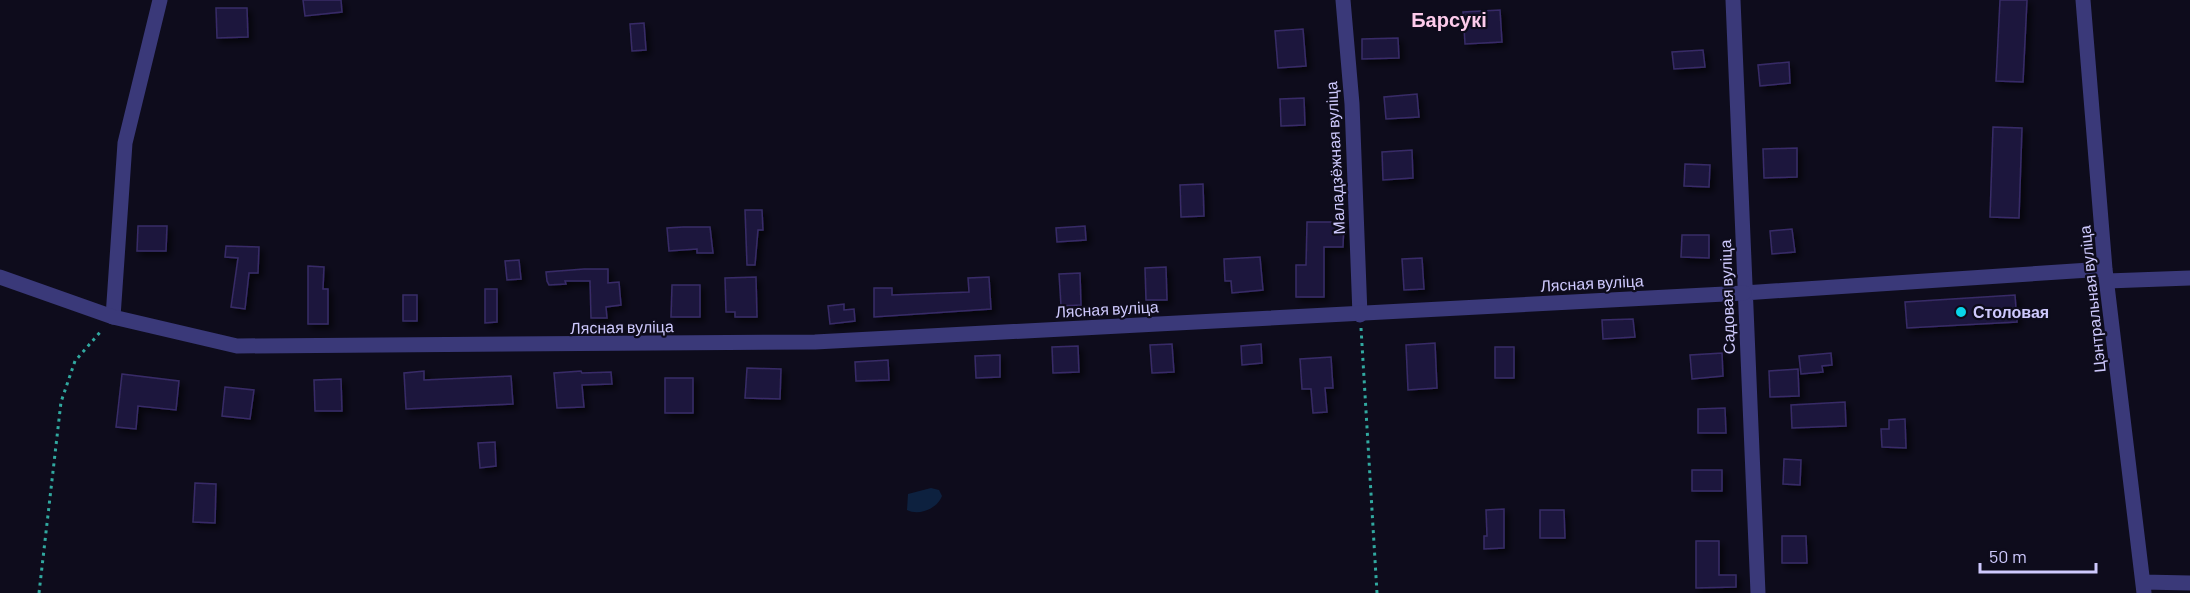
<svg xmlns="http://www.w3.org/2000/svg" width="2190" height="593" font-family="Barlow,sans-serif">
<defs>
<filter id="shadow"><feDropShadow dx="4" dy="4" stdDeviation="3" flood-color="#0009"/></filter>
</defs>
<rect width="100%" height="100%" fill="#0e0c1c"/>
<path fill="#0d213f" d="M931 488 939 490 942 496C937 509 919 516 907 510L908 494Z"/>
<path fill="#1f193c" stroke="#372c67" stroke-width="1.5" filter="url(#shadow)" d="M303 0H341L342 12 305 16Z
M2000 0H2027L2023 82 1996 81Z
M216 8H247L248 37 217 38Z
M1500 10 1502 42 1465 44 1463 12Z
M644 23 646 50 632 51 630 24Z
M1303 29 1306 66 1278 68 1275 31Z
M1398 38 1399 58 1362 59V39Z
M1703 50 1705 67 1674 69 1672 52Z
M1789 62 1790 83 1760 86 1758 65Z
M1417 94 1419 117 1386 119 1384 97Z
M1304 98 1305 125 1281 126 1280 99Z
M1993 127 2022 128 2019 218 1990 217Z
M1797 148V177L1764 178 1763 149Z
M1412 150 1413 178 1383 180 1382 152Z
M1685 164 1710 165 1709 187 1684 186Z
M1203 184 1204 216 1181 217 1180 185Z
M745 210H762L763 230H758L755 265H747Z
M1307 222H1344L1343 247H1324V297H1296V265H1306Z
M138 226H167L166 251H137Z
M1085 226 1086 240 1057 242 1056 228Z
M683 227H710L713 253H697V249L669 251 667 228Z
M1792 229 1795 252 1772 254 1770 231Z
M1682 235H1709V258L1681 257Z
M226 246 259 247 258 273H249L245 309 231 307 238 258 225 257Z
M1260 257 1263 290 1232 293 1231 281H1225L1224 259Z
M1422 258 1424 289 1404 290 1402 259Z
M519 260 521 279 507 280 505 261Z
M308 266 324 267 323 289H328V324H308Z
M1166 267 1167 300H1146L1145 268Z
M584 269H608V283L619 282 621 305 606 307 607 318H591L590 281H565L566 284 549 285 547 281 546 272Z
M1080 273 1081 305 1061 306 1059 274Z
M756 277 757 317H735V312H726L725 278Z
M989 277 991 309 874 317V288H892V295L969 292 968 278Z
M672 285H700V317H671Z
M485 289H497V322L485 323Z
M403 295H417V321H403Z
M2015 295 2017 322 1907 328 1905 302Z
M844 304V310L854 309 855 321 830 324 828 306Z
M1633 319 1635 337 1603 339 1602 320Z
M1435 343 1437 388 1408 390 1406 345Z
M1172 344 1174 372 1152 373 1150 345Z
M1261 344 1262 363 1242 365 1241 346Z
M1078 346 1079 372 1053 373 1052 347Z
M1495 347H1514V378H1495Z
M1722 353 1723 376 1692 379 1690 355Z
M1831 353 1832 365 1822 366 1823 372 1801 374 1799 356Z
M1000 355V377L976 378 975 356Z
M1331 357 1333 388H1325L1327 412 1313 413 1311 389H1302L1300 359Z
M888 360 889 380 856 381 855 362Z
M747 368 781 369 780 399 745 398Z
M1798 369 1799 396 1770 397 1769 371Z
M424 371V380L511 376 513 404 406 409 404 373Z
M581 371 582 373 611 372 612 384 582 385 584 407 557 408 554 373Z
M122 374 179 381 176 410 138 406 136 429 116 427Z
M665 378H693V413H665Z
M341 379 342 411H315L314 380Z
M225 387 254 390 250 419 222 416Z
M1845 402 1846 426 1792 428 1791 405Z
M1725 408 1726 433H1698V409Z
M1905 419 1906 448 1882 447 1881 429H1889V420Z
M495 442 496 466 480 468 478 443Z
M1784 459 1801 460 1800 485 1783 484Z
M1692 470H1722V491H1692Z
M195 483 216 484 215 523 193 522Z
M1504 509V548L1484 549V536H1487L1486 510Z
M1540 510H1564L1565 538H1540Z
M1782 536H1806L1807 563H1782Z
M1696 541H1719V575H1736V587L1696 588Z"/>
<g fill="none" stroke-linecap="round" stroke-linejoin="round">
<path stroke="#31a9a0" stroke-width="3" stroke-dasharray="3 4.5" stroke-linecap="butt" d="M1361 328 1377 593
M39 593 61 402 75 361 102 330"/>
<path stroke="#3a3979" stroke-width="15" d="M1343 0 1352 104 1360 315
M1733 0 1758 593
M2083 0 2105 269 2144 593
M2107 281 2190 278
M1744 293 2105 269
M113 317 125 143 160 0
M2143 582 2190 583"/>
<path stroke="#3a3979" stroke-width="15" d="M0 277 113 317 237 346 815 342 1744 293"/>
</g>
<circle fill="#09d5e9" stroke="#0e0c1c" stroke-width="2" cx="1961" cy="312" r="6"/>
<g text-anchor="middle" stroke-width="4.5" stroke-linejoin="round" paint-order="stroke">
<g font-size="16" fill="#cec9fd" stroke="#0e0c1c">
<text transform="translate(1335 158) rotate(-93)" y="6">Маладзёжная вуліца</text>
<text transform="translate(1592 283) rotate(-3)" y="6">Лясная вуліца</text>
<text transform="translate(1727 297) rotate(-92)" y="6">Садовая вуліца</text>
<text transform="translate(2092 299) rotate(-96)" y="6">Цэнтральная вуліца</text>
<text transform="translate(1107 309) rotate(-3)" y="6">Лясная вуліца</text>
<text transform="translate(622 327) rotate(-1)" y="6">Лясная вуліца</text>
</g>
<g font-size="16" font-weight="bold" fill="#cec9fd" stroke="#0e0c1c" text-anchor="start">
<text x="1973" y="318">Столовая</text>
</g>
<g font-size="20" font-weight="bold" fill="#fdcbeb" stroke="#0e0c1c">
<text x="1449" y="27">Барсукі</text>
</g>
</g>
<path d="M1980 563v9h116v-9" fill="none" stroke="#cec9fd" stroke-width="3"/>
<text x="1989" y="563" font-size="18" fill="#cec9fd" stroke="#0e0c1c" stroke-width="4.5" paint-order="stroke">50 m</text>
</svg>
